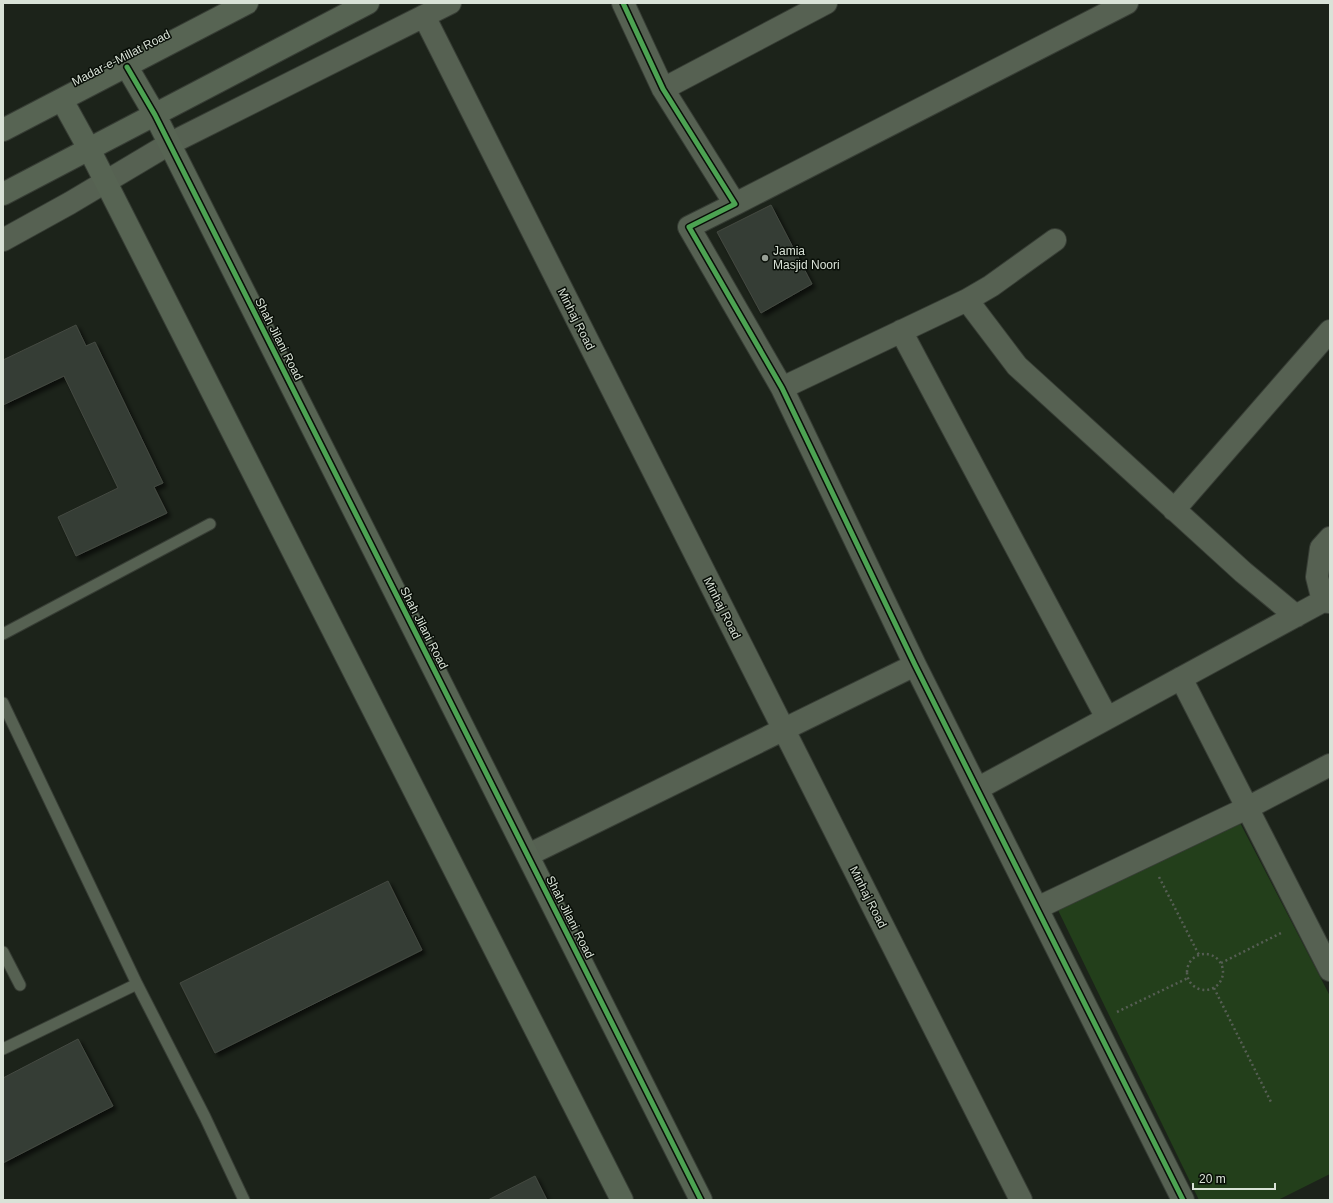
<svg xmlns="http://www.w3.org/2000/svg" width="1333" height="1203" font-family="Helvetica,sans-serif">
<defs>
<filter id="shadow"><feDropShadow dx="3.5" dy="3.5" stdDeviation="2" flood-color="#0009"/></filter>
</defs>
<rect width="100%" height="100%" fill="#1c231a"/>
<path fill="#233f1b" d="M1237 817 1330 996V1174L1278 1200H1199L1056 906Z"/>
<path fill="#363c34" stroke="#444a42" filter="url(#shadow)" d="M771 205 812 284 761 313 717 232Z
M76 325 86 346 95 342 163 483 154 487 167 513 76 556 58 517 118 488 64 376 3 405V360Z
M388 881 422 950 215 1053 180 983Z
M78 1039 113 1106 3 1163V1078Z
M535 1176 547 1200H488Z"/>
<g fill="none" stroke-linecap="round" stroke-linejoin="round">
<defs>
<path id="lane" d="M3 634 210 524
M3 703 137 984 205 1117 244 1200
M3 952 20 985
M3 1049 137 984"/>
<path id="street" d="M623 3 663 89 735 204 689 227 782 388 915 665 1183 1200
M424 16 1021 1200
M663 89 826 3
M735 204 1127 3
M3 240 70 203 169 144 450 3
M967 300 1017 366 1243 572 1296 616
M901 331 1107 718
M782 388 967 300 991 286 1055 240
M1174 510 1330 331
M1323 601 1317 577 1321 548 1330 538
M1181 678 1330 970
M977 789 1323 601 1330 602
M528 855 915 665
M1037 908 1247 808 1330 765"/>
<path id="secondary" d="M127 67 155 115 701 1200
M62 100 89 149 622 1200
M3 130 247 3
M3 194 368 3"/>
</defs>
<use href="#lane" stroke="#373d35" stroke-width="13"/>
<use href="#street" stroke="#373d35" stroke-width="24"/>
<use href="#secondary" stroke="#373d35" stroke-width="24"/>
<path stroke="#565e54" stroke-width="2.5" stroke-dasharray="2 3" stroke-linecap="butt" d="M1159 877 1199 955
M1187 972a18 18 0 1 1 36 0a18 18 0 1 1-36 0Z
M1221 963 1283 932
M1214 988 1272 1104
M1117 1012 1188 978"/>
<use href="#lane" stroke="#566152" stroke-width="11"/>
<use href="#street" stroke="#566152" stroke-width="22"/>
<use href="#secondary" stroke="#576453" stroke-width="22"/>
<defs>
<path id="cycleway" d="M623 3 663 89 735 204 689 227 782 388 915 665 1183 1200
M127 67 155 115 701 1200"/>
</defs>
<use href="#cycleway" stroke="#080e07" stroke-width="8"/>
<use href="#cycleway" stroke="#4ca352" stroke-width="5"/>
</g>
<circle fill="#979f95" stroke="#080e07" stroke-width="1.5" cx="765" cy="258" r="4"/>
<g text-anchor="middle" stroke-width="3" stroke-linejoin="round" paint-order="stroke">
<g font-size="12" fill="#d9e2d7" stroke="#080e07">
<text transform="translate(121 58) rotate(-27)" y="4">Madar-e-Millat Road</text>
<text transform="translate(576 319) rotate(63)" y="4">Minhaj Road</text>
<text transform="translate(279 339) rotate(63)" y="4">Shah Jilani Road</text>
<text transform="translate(722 608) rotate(63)" y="4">Minhaj Road</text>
<text transform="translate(424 628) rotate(63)" y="4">Shah Jilani Road</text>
<text transform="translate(868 897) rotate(63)" y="4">Minhaj Road</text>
<text transform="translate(570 917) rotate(63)" y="4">Shah Jilani Road</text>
</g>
<g font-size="12" fill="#d9e2d7" stroke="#080e07" text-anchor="start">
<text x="773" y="255">Jamia<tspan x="773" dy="14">Masjid Noori</tspan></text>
</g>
</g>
<rect width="1333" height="1203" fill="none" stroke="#d9e2d7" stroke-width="8"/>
<path d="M1193 1183v6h82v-6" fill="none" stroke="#d9e2d7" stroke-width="2"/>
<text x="1199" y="1183" font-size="12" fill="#d9e2d7" stroke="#080e07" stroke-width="3" paint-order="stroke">20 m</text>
</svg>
